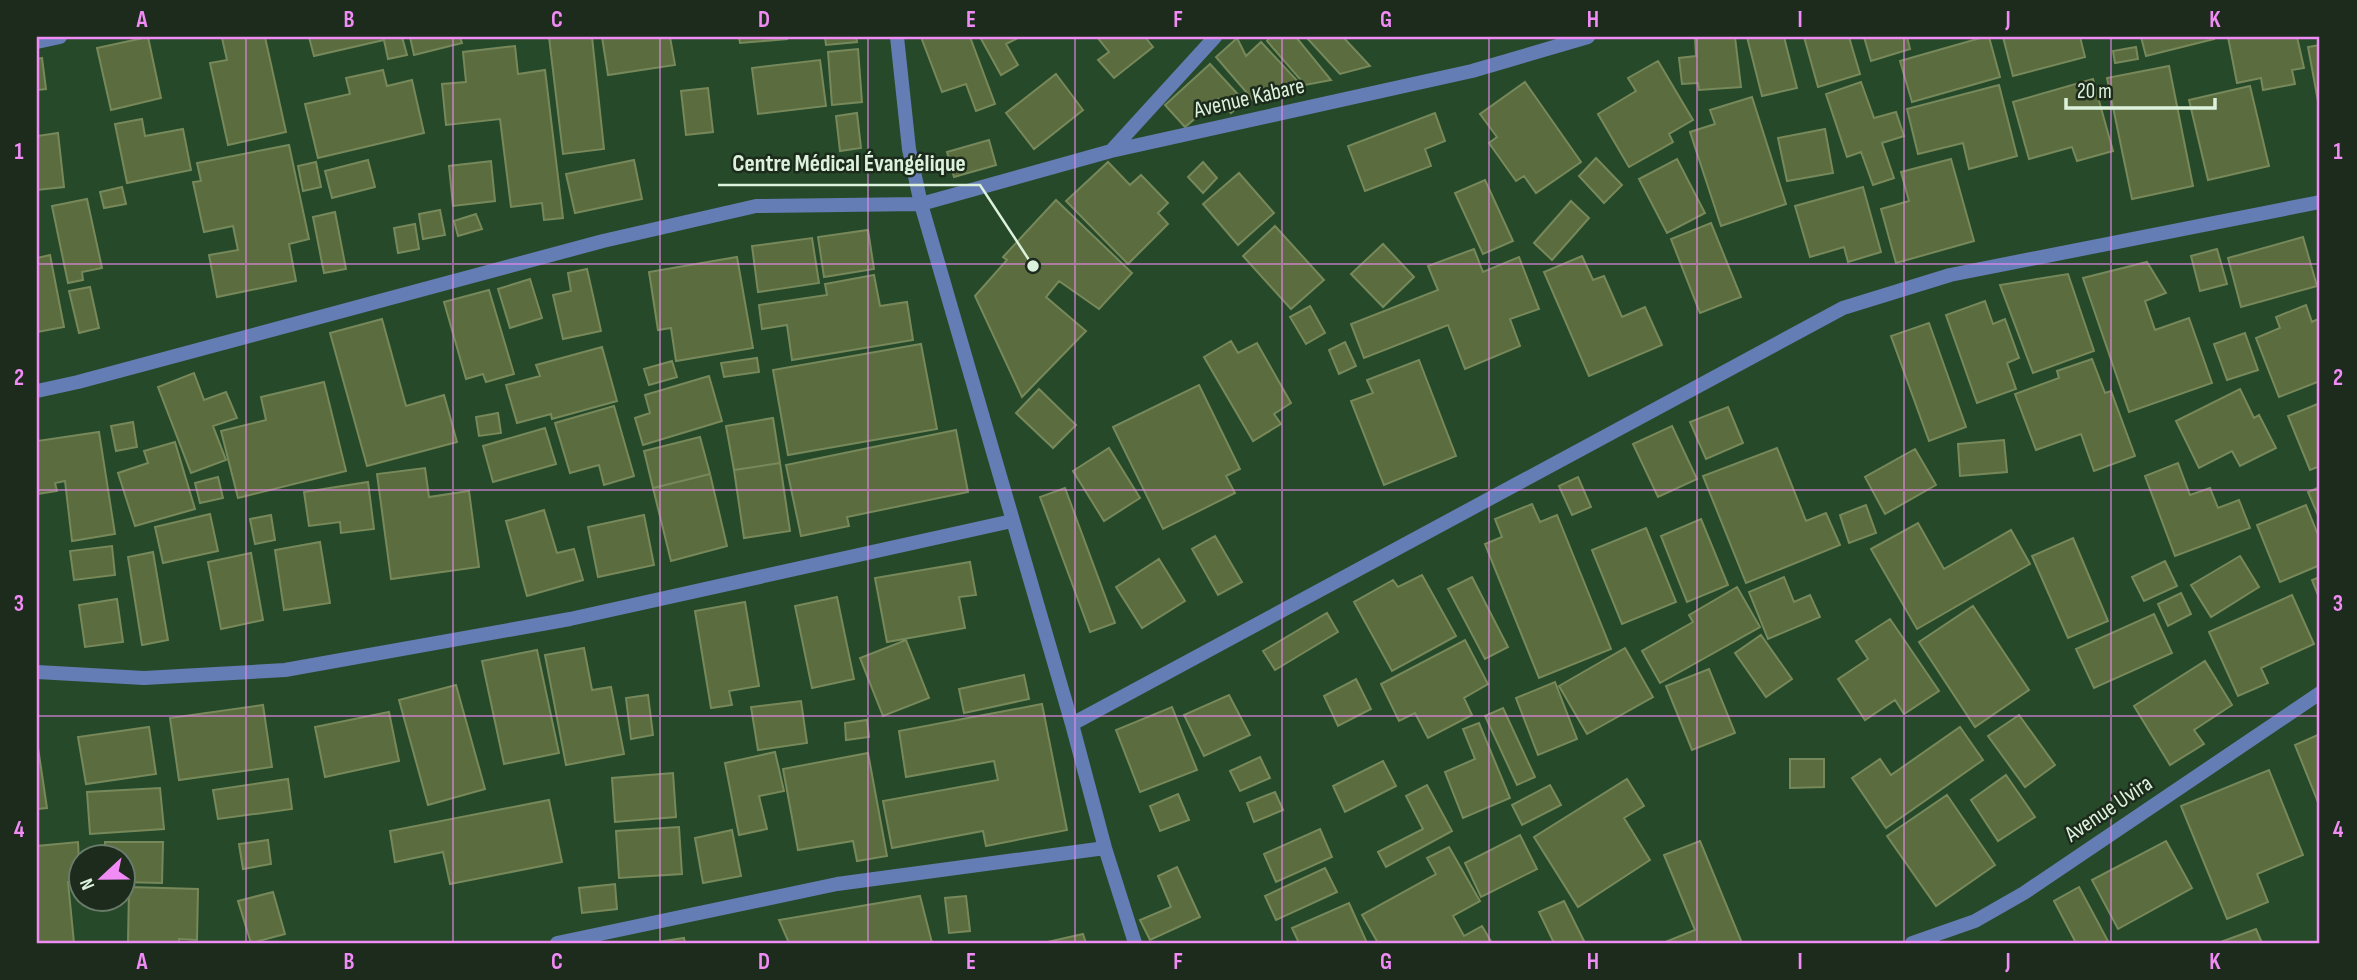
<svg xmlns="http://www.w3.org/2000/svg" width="2357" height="980" font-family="'Sofia Sans Condensed',sans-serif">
<rect width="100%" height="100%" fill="#264a29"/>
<path fill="#5b6c3f" stroke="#77885a" stroke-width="2" d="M148 37 161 98 111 110 97 48Z
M228 37H265L286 132 228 145 210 63 227 60 222 38Z
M309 37H402L407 55 388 59 384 40 314 56Z
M410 37H460L462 43 414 55Z
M549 37H592L604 149 563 154Z
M602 37H670L675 65 608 75Z
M739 37H787V39L740 43Z
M825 37H856L857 42 826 45Z
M921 37H970L995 104 976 111 966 84 942 92Z
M980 37H1020L1006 44 1018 65 1001 75Z
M1097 37H1145L1153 47 1114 78 1098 60 1109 52Z
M1270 37H1296L1331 80 1305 85 1267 41Z
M1306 37H1343L1370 66 1340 74Z
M1695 37H1735L1741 87 1699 90 1698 83 1682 84 1679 58 1696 56Z
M1747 37H1784L1797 88 1762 96Z
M1804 37H1849L1860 74 1818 87Z
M1864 37H1907L1910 49 1871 61Z
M1984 37H1989L2000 77 1912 102 1900 61Z
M2003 37H2080L2085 57 2013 76Z
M2141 37H2213L2214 39 2146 56Z
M2228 37H2297L2304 68 2292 70 2295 84 2263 90 2261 78 2237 83Z
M1237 38 1246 56 1261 42 1303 87 1254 101 1216 57Z
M2320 45V112L2308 47Z
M515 46 518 74 545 70 563 218 544 220 542 203 511 207 500 119 446 125 442 84 466 82 463 52Z
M2136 47 2138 59 2115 63 2113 51Z
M858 49 862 102 832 105 828 52Z
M42 58 46 89 37 90V59Z
M820 60 826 106 758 114 752 68Z
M1658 61 1693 120 1669 134 1673 142 1629 167 1598 114 1636 91 1628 78Z
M1210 64 1244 101 1231 113 1218 99 1185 127 1165 105Z
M2169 66 2193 186 2132 199 2107 78Z
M383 70 387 86 412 80 424 133 318 158 305 104 350 94 346 78Z
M1056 74 1083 110 1034 149 1006 113Z
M2093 79 2113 151 2077 161 2072 147 2029 159 2013 102Z
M1525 82 1581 162 1536 193 1524 176 1516 181 1489 143 1497 137 1480 114Z
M1861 82 1874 118 1896 112 1904 136 1882 143 1894 178 1873 185 1861 152 1847 157 1826 94Z
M1999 85 2017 156 1969 169 1963 143 1918 154 1907 109Z
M2250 86 2269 166 2208 180 2189 100Z
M708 88 713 132 686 135 681 91Z
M1752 97 1786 204 1721 226 1690 132 1715 124 1710 110Z
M857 113 861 148 840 151 836 116Z
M1435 113 1445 141 1425 149 1431 166 1365 191 1348 146Z
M142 119 145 136 183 129 191 170 127 183 115 124Z
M1825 129 1833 173 1787 181 1778 138Z
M58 133 64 187 37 190V136Z
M989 140 996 165 954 177 947 152Z
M289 145 309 239 289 244 296 281 217 297 209 255 238 250 233 226 204 232 193 182 201 181 197 163Z
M1596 158 1622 185 1604 203 1579 176Z
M1677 159 1705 213 1667 233 1639 179Z
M1951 159 1974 241 1896 263 1881 209 1909 201 1901 172Z
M368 160 375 187 332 198 325 171Z
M634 160 642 199 575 213 566 174Z
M491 161 495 201 453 206 449 166Z
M316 162 321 187 303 191 298 166Z
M1108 162 1130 185 1141 175 1168 203 1158 213 1168 224 1128 264 1066 201Z
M1203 162 1217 178 1203 193 1188 177Z
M1239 173 1274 213 1238 245 1203 204Z
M1485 180 1513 241 1483 254 1455 193Z
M122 187 126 204 104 208 100 192Z
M1863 187 1881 252 1848 262 1844 247 1810 257 1795 206Z
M87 199 102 268 82 272 83 280 68 283 52 206Z
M1056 200 1132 273 1099 309 1059 281 1046 297 1086 331 1022 397 975 296 1007 260 1003 257Z
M1571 201 1589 218 1552 260 1534 243Z
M440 210 445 235 423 239 419 214Z
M335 212 346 269 324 273 313 217Z
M476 214 482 229 458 236 454 221Z
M1711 223 1741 297 1700 313 1671 239Z
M415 224 419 249 398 253 394 228Z
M1275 226 1324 280 1291 309 1243 256Z
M868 230 874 269 824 277 818 237Z
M2303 237 2317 286 2241 307 2228 258Z
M812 238 819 283 758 292 752 246Z
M1383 244 1414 277 1383 307 1351 274Z
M1474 249 1483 272 1519 257 1539 309 1510 319 1520 346 1465 369 1448 325 1364 358 1351 324 1438 290 1428 266Z
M2217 249 2227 284 2200 291 2191 256Z
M50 255 64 327 37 332V258Z
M1582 256 1593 280 1604 276 1622 317 1645 307 1662 345 1589 376 1544 272Z
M737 257 753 348 676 361 671 328 658 330 649 272Z
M2147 262 2166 293 2145 301 2155 330 2189 318 2212 383 2129 412 2083 278Z
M587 269 601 331 563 339 553 295 571 291 568 273Z
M2068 274 2094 351 2033 373 2000 285Z
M874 275 880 306 907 302 913 340 792 360 787 325 762 329 759 305 827 295 825 284Z
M530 279 542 318 510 328 498 289Z
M90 287 99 328 79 333 69 291Z
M489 290 514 374 486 382 483 374 466 379 444 302Z
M1985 301 1993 324 2005 319 2019 358 2007 363 2016 389 1977 403 1946 315Z
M2306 305 2312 322 2320 318V381L2279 397 2256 338 2280 328 2276 317Z
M1310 306 1325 333 1306 344 1290 317Z
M382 319 406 406 444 395 457 442 367 466 330 333Z
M1929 323 1966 427 1929 441 1891 336Z
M2245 333 2258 370 2227 380 2214 344Z
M1231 341 1238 353 1257 343 1291 403 1274 414 1281 424 1253 441 1204 357Z
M1345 342 1356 366 1339 374 1329 350Z
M921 344 937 429 788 455 773 370Z
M602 347 617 401 552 419 551 414 517 423 506 385 540 376 536 365Z
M757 358 759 372 724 377 721 363Z
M2092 359 2105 393 2111 391 2135 456 2094 471 2081 434 2036 450 2015 394 2059 378 2057 371Z
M1419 360 1456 456 1384 485 1351 401 1373 393 1367 380Z
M672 361 677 377 649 385 644 369Z
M194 373 204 400 226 392 237 418 213 426 226 460 191 473 158 387Z
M709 376 722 421 643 445 635 418 650 413 645 395Z
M324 382 346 471 238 498 221 431 266 420 261 397Z
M1199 385 1240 469 1226 476 1235 493 1163 529 1113 427Z
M1039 389 1076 425 1053 448 1016 413Z
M2240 389 2254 418 2259 415 2276 448 2240 466 2232 451 2199 468 2176 421Z
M2320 403V466L2310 470 2288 416Z
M614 406 634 476 604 485 599 465 570 473 555 423Z
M1728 407 1743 443 1706 459 1690 422Z
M498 413 501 433 479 436 476 417Z
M773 418 780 463 734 470 726 426Z
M133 422 137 447 116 451 111 426Z
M1672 426 1697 479 1658 497 1633 444Z
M545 428 556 464 493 482 483 446Z
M956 430 968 492 847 517 849 526 801 536 786 465Z
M99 432 115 534 72 541 65 481 55 483 57 491 37 494V441Z
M700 437 710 474 653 488 644 451Z
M2004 440 2007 472 1960 476 1958 444Z
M175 442 195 509 135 526 118 473 148 463 144 451Z
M1109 448 1140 498 1104 521 1073 471Z
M1777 448 1806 521 1826 513 1840 545 1746 583 1703 476Z
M1915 449 1936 485 1885 514 1865 477Z
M780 463 790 531 744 538 734 470Z
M2178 463 2190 495 2210 488 2218 508 2239 500 2250 528 2175 556 2145 476Z
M425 468 429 497 469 491 479 567 391 579 377 474Z
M710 474 727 546 671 561 653 488Z
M218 477 223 498 200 503 195 483Z
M1578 477 1591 507 1572 515 1559 486Z
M368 482 374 529 341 533 340 522 309 526 304 492Z
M2320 487V520L2308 492Z
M1065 488 1115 623 1090 632 1040 497Z
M1532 504 1540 522 1557 515 1611 649 1539 678 1485 544 1502 537 1495 519Z
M1866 505 1876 533 1849 543 1840 515Z
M2306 505 2320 540V565L2280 582 2257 525Z
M544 510 557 553 574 549 583 580 527 596 506 521Z
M210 514 218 551 163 563 155 527Z
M271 515 275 540 255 544 250 519Z
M644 515 654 565 598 577 588 527Z
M1701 519 1728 585 1687 602 1661 536Z
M1918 523 1944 569 2011 530 2030 564 1917 629 1871 549Z
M1646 528 1676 602 1622 624 1592 550Z
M1215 536 1242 582 1218 595 1192 549Z
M2073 538 2108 621 2068 638 2032 556Z
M320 542 330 603 284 610 275 550Z
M112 546 115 575 74 580 70 551Z
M153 552 168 640 142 645 128 557Z
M251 553 263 620 221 629 208 562Z
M2240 556 2259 587 2211 617 2191 585Z
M1159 559 1185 601 1142 628 1116 587Z
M2165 561 2177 586 2144 601 2132 577Z
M970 562 976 595 959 597 965 628 887 642 875 578Z
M1422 575 1456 636 1392 671 1354 602 1393 580 1398 587Z
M1472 577 1508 647 1485 659 1448 589Z
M1784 577 1794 602 1810 595 1820 617 1768 639 1749 592Z
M2320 577V600L2312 580Z
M1737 587 1760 627 1660 683 1642 651 1693 622 1689 615Z
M2181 593 2191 614 2168 626 2158 604Z
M2292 595 2314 644 2261 668 2268 683 2238 696 2209 632Z
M837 597 854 679 812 688 795 606Z
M117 599 123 642 85 647 79 605Z
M745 602 759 686 729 691 732 705 711 708 695 611Z
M1973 606 2029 690 1975 727 1919 642Z
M1327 613 1338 632 1275 670 1263 651Z
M2154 614 2172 653 2094 688 2076 649Z
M1890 619 1939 691 1904 714 1895 700 1865 720 1838 679 1868 659 1856 641Z
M1761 635 1792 679 1766 697 1735 653Z
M906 640 929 698 883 716 860 658Z
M1465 640 1488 684 1464 698 1472 715 1428 738 1415 713 1399 721 1381 684Z
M584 648 592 690 611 687 624 754 566 765 545 655Z
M1625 648 1653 697 1587 734 1559 686Z
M537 650 559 753 504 764 482 661Z
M2205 661 2232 705 2194 730 2204 744 2170 765 2134 706Z
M1709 669 1735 733 1692 750 1666 686Z
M1024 675 1029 699 964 713 959 689Z
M1356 679 1371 709 1338 726 1324 696Z
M1555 682 1577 739 1538 755 1516 698Z
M456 685 485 789 428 805 399 700Z
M648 695 653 735 631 739 626 698Z
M1229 695 1250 735 1204 756 1184 715Z
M801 701 807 743 758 750 751 707Z
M1042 704 1067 830 986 846 983 831 892 848 883 801 998 780 994 761 906 777 899 731Z
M263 705 272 767 179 780 170 718Z
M1172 707 1197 770 1140 792 1116 730Z
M1503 708 1535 777 1517 785 1485 716Z
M389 712 399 761 325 777 315 727Z
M2019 715 2055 765 2025 787 1988 736Z
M867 720 869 737 846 740 845 723Z
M1479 723 1510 798 1463 818 1445 772 1475 759 1463 729Z
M149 727 156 774 86 784 78 737Z
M1960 727 1983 760 1886 828 1852 778 1880 759 1891 775Z
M2320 734V801L2318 802 2295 745Z
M37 741 47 808 37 809Z
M775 752 784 791 759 796 767 829 739 835 725 763Z
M868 753 887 856 857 861 853 841 798 850 783 769Z
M1260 757 1270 778 1240 791 1230 771Z
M1790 759H1824V787L1790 788Z
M1383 761 1396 786 1345 812 1333 786Z
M2269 770 2303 855 2257 874 2268 902 2227 919 2181 806Z
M673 773 676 817 615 822 612 778Z
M2006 775 2035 817 1998 841 1971 800Z
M288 779 292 809 218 819 213 790Z
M1627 779 1644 806 1624 818 1650 860 1578 907 1534 837Z
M1427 785 1452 831 1386 867 1378 852 1423 829 1406 796Z
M1550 785 1561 805 1522 825 1512 805Z
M160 788 164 829 90 834 87 792Z
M1275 792 1283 810 1254 822 1247 803Z
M1178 794 1189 820 1160 831 1150 806Z
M1947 795 1995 865 1936 906 1887 836Z
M549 800 562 862 450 884 443 852 395 862 390 831Z
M679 827 682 874 619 878 616 831Z
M1320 829 1332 857 1276 882 1264 854Z
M732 830 741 876 703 883 695 838Z
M1520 835 1537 869 1481 897 1465 863Z
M268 840 271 864 243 869 239 844Z
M1700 841 1742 943H1663L1695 930 1664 855Z
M2166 841 2192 888 2118 929 2092 880Z
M78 842 80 881 68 882 74 943H37V846Z
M105 842H163L162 883 122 882V858H105Z
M1449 847 1480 901 1453 916 1464 936 1482 926 1492 943H1378L1362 915 1436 874 1427 858Z
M1177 867 1200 917 1150 940 1140 920 1171 907 1158 876Z
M1325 868 1337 892 1276 920 1265 896Z
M615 884 617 909 582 913 579 888Z
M129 887 198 889 197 940 179 939V943H128Z
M2079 887 2109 943H2076L2054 901Z
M273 892 285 934 251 943 238 901Z
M920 896 932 943H789L779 920Z
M966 896 970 931 949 933 945 898Z
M1564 901 1585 943H1554L1539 912Z
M1349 903 1367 943H1299L1292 928Z
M2256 929 2262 943H2218Z
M1083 934 1086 943H1043Z
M684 938 685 943H651Z"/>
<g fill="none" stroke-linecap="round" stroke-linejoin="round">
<path stroke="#647db5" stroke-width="14" d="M897 37 909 149 921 204 1072 724 1105 848 1135 943
M37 42 60 37
M1111 151 1215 37
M37 391 78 382 603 241 756 206 921 204 1111 151 1472 71 1588 37
M37 672 144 678 285 670 570 619 1012 521
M1072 724 1843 308 1950 275 2320 202
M557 943 837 884 1105 848
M1912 943 1975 921 2024 893 2320 693"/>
</g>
<path fill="none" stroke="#f18bf5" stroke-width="2" stroke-opacity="0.55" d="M246 37V943M453 37V943M660 37V943M868 37V943M1075 37V943M1282 37V943M1489 37V943M1697 37V943M1904 37V943M2111 37V943M37 264H2320M37 490H2320M37 716H2320"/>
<g text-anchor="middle" stroke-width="5" stroke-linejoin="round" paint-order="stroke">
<g font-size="23" fill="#ddf2dd" stroke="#1c2b1c">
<text transform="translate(1249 97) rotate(-13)" y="8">Avenue Kabare</text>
<text transform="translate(2108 808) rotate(-34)" y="8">Avenue Uvira</text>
</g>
</g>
<path fill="none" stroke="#ddf2dd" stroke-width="2.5" d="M1033 266L980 185H718"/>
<circle fill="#ddf2dd" stroke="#1c2b1c" stroke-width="2.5" cx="1033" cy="266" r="7"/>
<g font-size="24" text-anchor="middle" font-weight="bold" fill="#ddf2dd" stroke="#1c2b1c" stroke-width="5" stroke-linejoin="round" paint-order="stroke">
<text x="849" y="171">Centre Médical Évangélique</text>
</g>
<rect width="2357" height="980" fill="none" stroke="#1c2b1c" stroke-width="77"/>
<g transform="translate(102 878) rotate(248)"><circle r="33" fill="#1c2b1c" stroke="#697b69" stroke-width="2"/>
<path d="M0-5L12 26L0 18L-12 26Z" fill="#f18bf5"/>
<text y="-10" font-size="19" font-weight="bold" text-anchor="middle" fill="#ddf2dd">N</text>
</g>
<path d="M2066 98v10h149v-10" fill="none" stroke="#ddf2dd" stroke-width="3.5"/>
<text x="2077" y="98" font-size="21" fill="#ddf2dd" stroke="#1c2b1c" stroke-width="5" paint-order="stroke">20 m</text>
<rect x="38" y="38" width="2280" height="904" fill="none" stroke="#f18bf5" stroke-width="2.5"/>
<g font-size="23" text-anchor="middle" font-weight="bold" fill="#f18bf5">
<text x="142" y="27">A</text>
<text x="349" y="27">B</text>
<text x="557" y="27">C</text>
<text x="764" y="27">D</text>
<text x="971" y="27">E</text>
<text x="1178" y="27">F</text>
<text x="1386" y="27">G</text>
<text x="1593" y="27">H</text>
<text x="1800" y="27">I</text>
<text x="2008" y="27">J</text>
<text x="2215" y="27">K</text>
<text x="19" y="159">1</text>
<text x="2338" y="159">1</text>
<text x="19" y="385">2</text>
<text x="2338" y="385">2</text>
<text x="19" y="611">3</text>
<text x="2338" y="611">3</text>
<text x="19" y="837">4</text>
<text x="2338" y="837">4</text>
<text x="142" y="969">A</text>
<text x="349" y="969">B</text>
<text x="557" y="969">C</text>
<text x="764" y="969">D</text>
<text x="971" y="969">E</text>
<text x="1178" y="969">F</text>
<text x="1386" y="969">G</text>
<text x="1593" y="969">H</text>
<text x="1800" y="969">I</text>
<text x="2008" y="969">J</text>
<text x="2215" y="969">K</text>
</g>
</svg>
